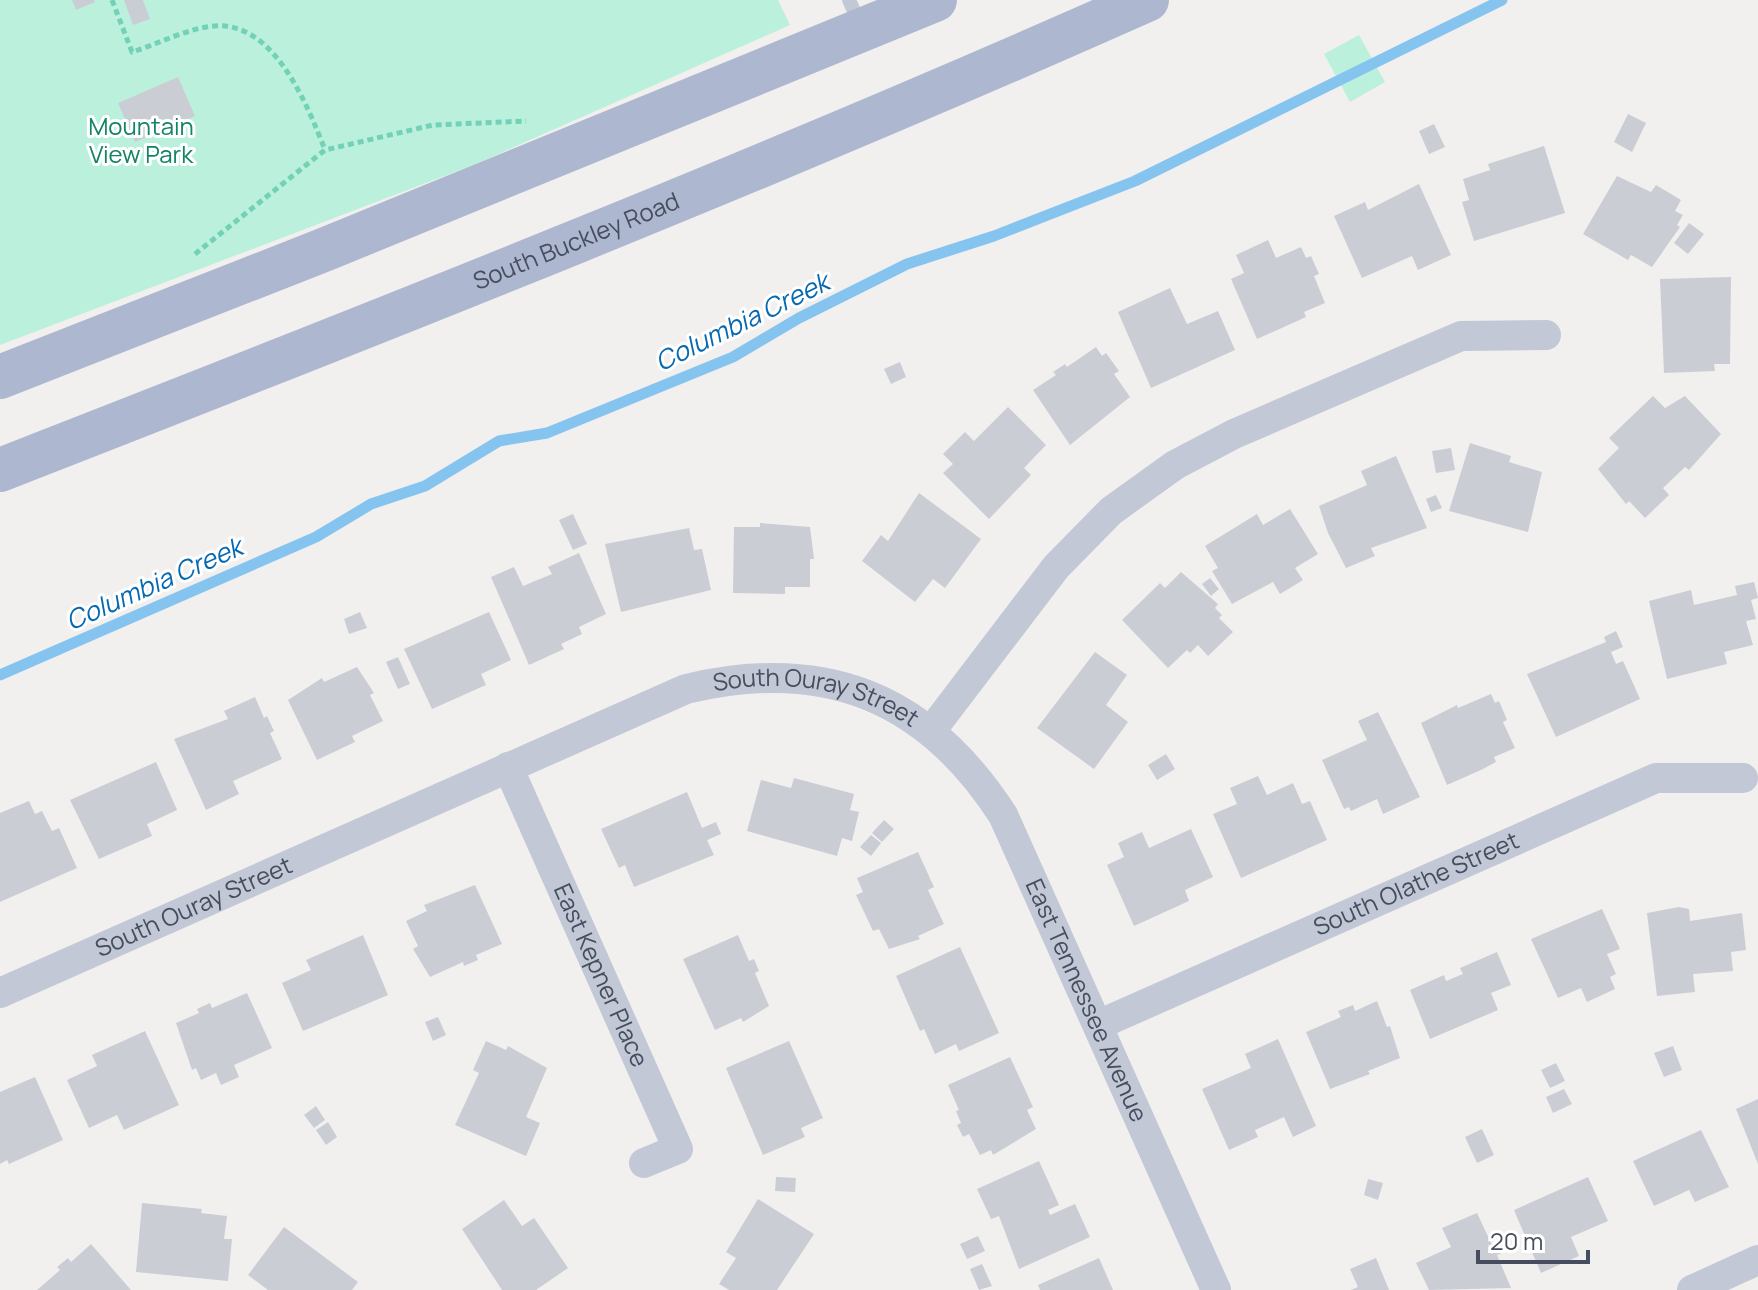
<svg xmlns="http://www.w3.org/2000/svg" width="1758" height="1290" font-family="Manrope,sans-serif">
<rect width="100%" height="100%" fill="#f2efef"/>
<path fill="#bbf1dc" d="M0 0H778L790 25 476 164 0 345Z
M1359 35 1385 82 1350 102 1324 54Z"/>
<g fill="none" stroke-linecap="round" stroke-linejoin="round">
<path stroke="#86c4f0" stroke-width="11" d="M0 675 316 537 371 504 425 486 499 441 547 433 733 357 799 318 907 264 994 236 1135 181 1502 0"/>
</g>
<path fill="#cbcdd5" d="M72 0H94L95 2 76 10Z
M124 0H143L150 19 133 25Z
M178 77 195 116 135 142 118 103Z
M1628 114 1646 123 1632 152 1614 142Z
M1434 124 1445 147 1429 154 1419 131Z
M1544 146 1565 213 1474 241 1462 202 1469 200 1463 179 1490 170 1488 164Z
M1617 176 1651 192 1656 185 1681 200 1675 211 1683 215 1677 225 1680 227 1652 267 1631 255 1628 260 1583 234Z
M1419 184 1451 255 1418 270 1412 256 1362 278 1334 216 1365 202 1368 210Z
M1689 223 1704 234 1688 254 1674 243Z
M1268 240 1276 258 1301 247 1306 258 1311 256 1319 274 1314 276 1325 303 1304 312 1306 317 1257 339 1231 279 1244 273 1236 255Z
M1731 277 1730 364H1714L1715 371 1664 373 1660 279Z
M1170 288 1187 324 1218 311 1235 350 1151 388 1118 312Z
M1096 347 1102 356 1106 353 1119 371 1114 374 1130 397 1070 445 1033 390 1056 375 1053 372 1065 364 1067 367Z
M900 362 906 377 891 384 884 369Z
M1653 396 1665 408 1685 396 1721 434 1689 470 1685 467 1663 488 1669 495 1645 518 1629 501 1626 504 1598 469 1619 448 1609 438Z
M1008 407 1046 445 1024 468 1031 475 989 519 943 473 953 464 943 454 965 432 974 441Z
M1470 443 1511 456 1509 462 1542 472 1528 532 1449 511Z
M1451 448 1455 470 1436 473 1432 451Z
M1396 456 1427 528 1371 548 1375 556 1346 568 1328 533 1319 506 1367 485 1361 471Z
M919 493 981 539 945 588 933 579 915 602 862 561 881 535 888 541Z
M1436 495 1442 508 1431 512 1426 499Z
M1290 509 1318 554 1295 568 1303 580 1280 594 1273 582 1232 604 1212 571 1218 568 1205 546 1257 514 1263 525Z
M573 514 587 544 573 550 559 520Z
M760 523 810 527 814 559H810V587H785V594L733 593 734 527H760Z
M689 528 694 550 702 549 711 590 621 612 605 544Z
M579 553 606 614 579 627 582 634 561 644 564 649 529 665 491 577 514 567 523 586 552 574 548 567Z
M1181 572 1218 604 1215 608 1222 615 1219 618 1233 632 1208 656 1198 645 1190 653 1187 650 1168 668 1122 620 1160 583 1165 588Z
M1210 578 1219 589 1211 596 1202 584Z
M1754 582 1758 598 1751 600 1756 619 1746 621 1753 645 1724 652 1727 664 1667 679 1649 601 1691 590 1694 605 1737 595 1735 586Z
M360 612 367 628 349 634 344 619Z
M489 612 511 660 481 674 486 685 432 709 404 649Z
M1616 631 1623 647 1611 652 1616 664 1623 661 1640 699 1556 737 1527 674 1606 642 1604 637Z
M1095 652 1127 675 1106 705 1128 722 1094 769 1037 728Z
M398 657 410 684 398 689 386 662Z
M357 667 374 693 370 695 383 721 352 736 355 742 317 760 288 700 322 678 324 682Z
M1491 694 1495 703 1499 701 1507 720 1503 722 1515 748 1494 757 1496 762 1483 769 1447 785 1421 723 1457 705 1458 708Z
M255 697 264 718 267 716 274 731 270 733 282 759 233 781 239 794 206 810 174 739 228 719 224 711Z
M1378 712 1420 797 1383 814 1377 799 1351 811 1349 807 1344 809 1322 760 1367 740 1358 721Z
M1166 754 1175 769 1157 780 1148 765Z
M156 762 177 810 147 824 152 836 99 859 70 800Z
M1258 776 1267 795 1293 783 1302 804 1310 801 1327 840 1241 878 1213 814 1237 804 1230 788Z
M794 778 854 794 850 810 859 812 852 841 842 838 837 856 747 831 761 780 791 788Z
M687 792 702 828 716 822 721 834 707 840 714 855 634 887 625 865 619 868 601 829Z
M29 801 35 814 42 811 52 831 59 828 77 868 0 902V813Z
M884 820 894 829 882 842 872 833Z
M1191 829 1213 877 1185 890 1189 901 1134 926 1107 865 1124 857 1118 843 1142 832 1149 848Z
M871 835 881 843 871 856 860 847Z
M918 852 934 887 928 890 944 924 918 936 920 939 889 949 879 929 873 931 856 895 863 892 857 878Z
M475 885 502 944 476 955 478 960 464 966 463 962 430 977 413 949 418 946 406 921 427 911 424 905Z
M1679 907 1689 909 1690 921 1742 913 1746 950 1731 952 1733 971 1693 974 1695 992 1657 996 1647 913Z
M1602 909 1620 949 1607 954 1616 974 1610 977 1615 989 1587 1002 1581 988 1558 998 1531 939Z
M363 935 388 995 303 1031 282 983 311 970 306 960Z
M738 935 749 961 754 959 759 971 755 973 769 1006 743 1022 741 1018 715 1030 683 959Z
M960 947 999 1033 959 1051 956 1044 935 1054 924 1029 920 1031 896 976Z
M1497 952 1511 985 1491 993 1498 1010 1430 1039 1410 990 1444 975 1446 981 1463 974 1460 968Z
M247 993 272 1048 234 1065 239 1077 221 1085 216 1073 201 1080 196 1068 192 1070 176 1023 199 1013 197 1009 210 1003 212 1008Z
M1377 1001 1387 1027 1390 1026 1400 1058 1368 1071 1370 1074 1330 1089 1306 1032 1341 1017 1338 1011 1353 1005 1355 1011Z
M438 1017 446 1035 433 1041 425 1022Z
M145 1031 179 1105 124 1130 117 1115 89 1128 67 1080 97 1066 92 1055Z
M1278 1039 1316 1126 1293 1137 1284 1117 1255 1130 1258 1137 1229 1150 1202 1089 1251 1068 1245 1054Z
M486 1041 506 1050 508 1046 547 1068 526 1117 540 1123 526 1156 455 1125 479 1073 473 1070Z
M789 1041 823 1118 801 1128 805 1137 763 1155 726 1068Z
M1673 1046 1682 1070 1664 1077 1654 1053Z
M1010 1057 1033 1107 1027 1110 1036 1129 993 1155 991 1150 980 1155 969 1134 963 1137 957 1125 961 1123 956 1111 959 1110 948 1085Z
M1556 1063 1565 1081 1550 1088 1541 1070Z
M35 1077 63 1140 9 1164 7 1160 0 1164V1092Z
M1564 1089 1572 1104 1553 1113 1546 1097Z
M1758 1099V1164L1736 1109Z
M316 1106 325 1120 314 1128 304 1115Z
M328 1122 337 1137 326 1145 316 1130Z
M1482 1129 1494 1155 1477 1163 1465 1137Z
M1701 1130 1729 1187 1695 1202 1689 1190 1654 1206 1633 1161Z
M1039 1161 1059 1205 1048 1210 1050 1215 1075 1204 1090 1237 1019 1269 999 1216 991 1219 977 1189Z
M776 1177 796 1178 795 1192 775 1191Z
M1588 1177 1608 1221 1571 1237 1579 1256 1541 1273 1514 1210Z
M1368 1179 1383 1183 1378 1200 1364 1195Z
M758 1199 814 1234 777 1290H729L719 1284 736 1258 726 1252Z
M504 1200 522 1226 534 1218 568 1268 536 1290H502L462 1229Z
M142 1203 202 1209 201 1213 227 1216 224 1239H232L228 1281 136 1272Z
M1477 1213 1493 1247 1498 1244 1502 1253 1497 1255 1511 1288 1429 1290 1416 1263 1451 1247 1442 1228Z
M284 1227 358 1282 352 1290H268L248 1275Z
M978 1236 985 1251 967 1259 960 1244Z
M91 1244 131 1290H37L60 1270 57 1267 68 1258 71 1262Z
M1099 1258 1113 1290H1040L1038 1285Z
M1376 1258 1389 1290H1351L1358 1287 1350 1269Z
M982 1264 992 1286 979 1290 970 1269Z"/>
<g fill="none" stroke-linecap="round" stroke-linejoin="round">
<path stroke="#72d1b6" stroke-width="5" stroke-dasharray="6 4" stroke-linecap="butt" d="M112 0 132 52C158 44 188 28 214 26 274 21 307 104 325 150
M195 254 325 150 433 125 526 121"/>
<path stroke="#c2c8d5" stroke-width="14" d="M849 0 861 27"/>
<g stroke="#c2c8d5" stroke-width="30">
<path d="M931 731 1056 567 1111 511 1175 465 1234 434 1461 336 1546 335"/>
<path id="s1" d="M508 767 678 1149 644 1163"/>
<path id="s2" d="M0 993 686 689C824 656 926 696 1003 815L1216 1290"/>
<path id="s3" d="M1098 1025 1656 778H1743"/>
<path d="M1692 1290 1758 1260"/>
</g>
<g stroke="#adb7cf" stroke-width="44">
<path d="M0 377 326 249 935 0"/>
<path id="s4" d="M0 470C385 320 769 168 1147 0"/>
</g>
</g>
<g text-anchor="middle" stroke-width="6" stroke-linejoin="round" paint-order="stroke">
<g font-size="24" fill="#138363" stroke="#fff">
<text x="141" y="135">Mountain<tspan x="141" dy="28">View Park</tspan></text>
</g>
<g font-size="24" fill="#464d5e" stroke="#fff">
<text dy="8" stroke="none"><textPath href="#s4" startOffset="620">South Buckley Road</textPath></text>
<text dy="8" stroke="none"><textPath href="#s2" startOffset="884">South Ouray Street</textPath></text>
<text dy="8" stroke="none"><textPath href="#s3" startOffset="348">South Olathe Street</textPath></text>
<text dy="8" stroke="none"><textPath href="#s2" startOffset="212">South Ouray Street</textPath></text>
<text dy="8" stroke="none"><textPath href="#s1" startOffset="228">East Kepner Place</textPath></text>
<text dy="8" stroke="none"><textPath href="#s2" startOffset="1322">East Tennessee Avenue</textPath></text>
</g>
<g font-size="26" font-style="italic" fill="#0569b1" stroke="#fff">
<text transform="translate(742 322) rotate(-26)" y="9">Columbia Creek</text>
<text transform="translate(154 584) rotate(-24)" y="9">Columbia Creek</text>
</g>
</g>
<path d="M1478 1250v12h110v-12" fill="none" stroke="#464d5e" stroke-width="4"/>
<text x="1490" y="1250" font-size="24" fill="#464d5e" stroke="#ffffff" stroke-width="6" paint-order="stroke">20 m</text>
</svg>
